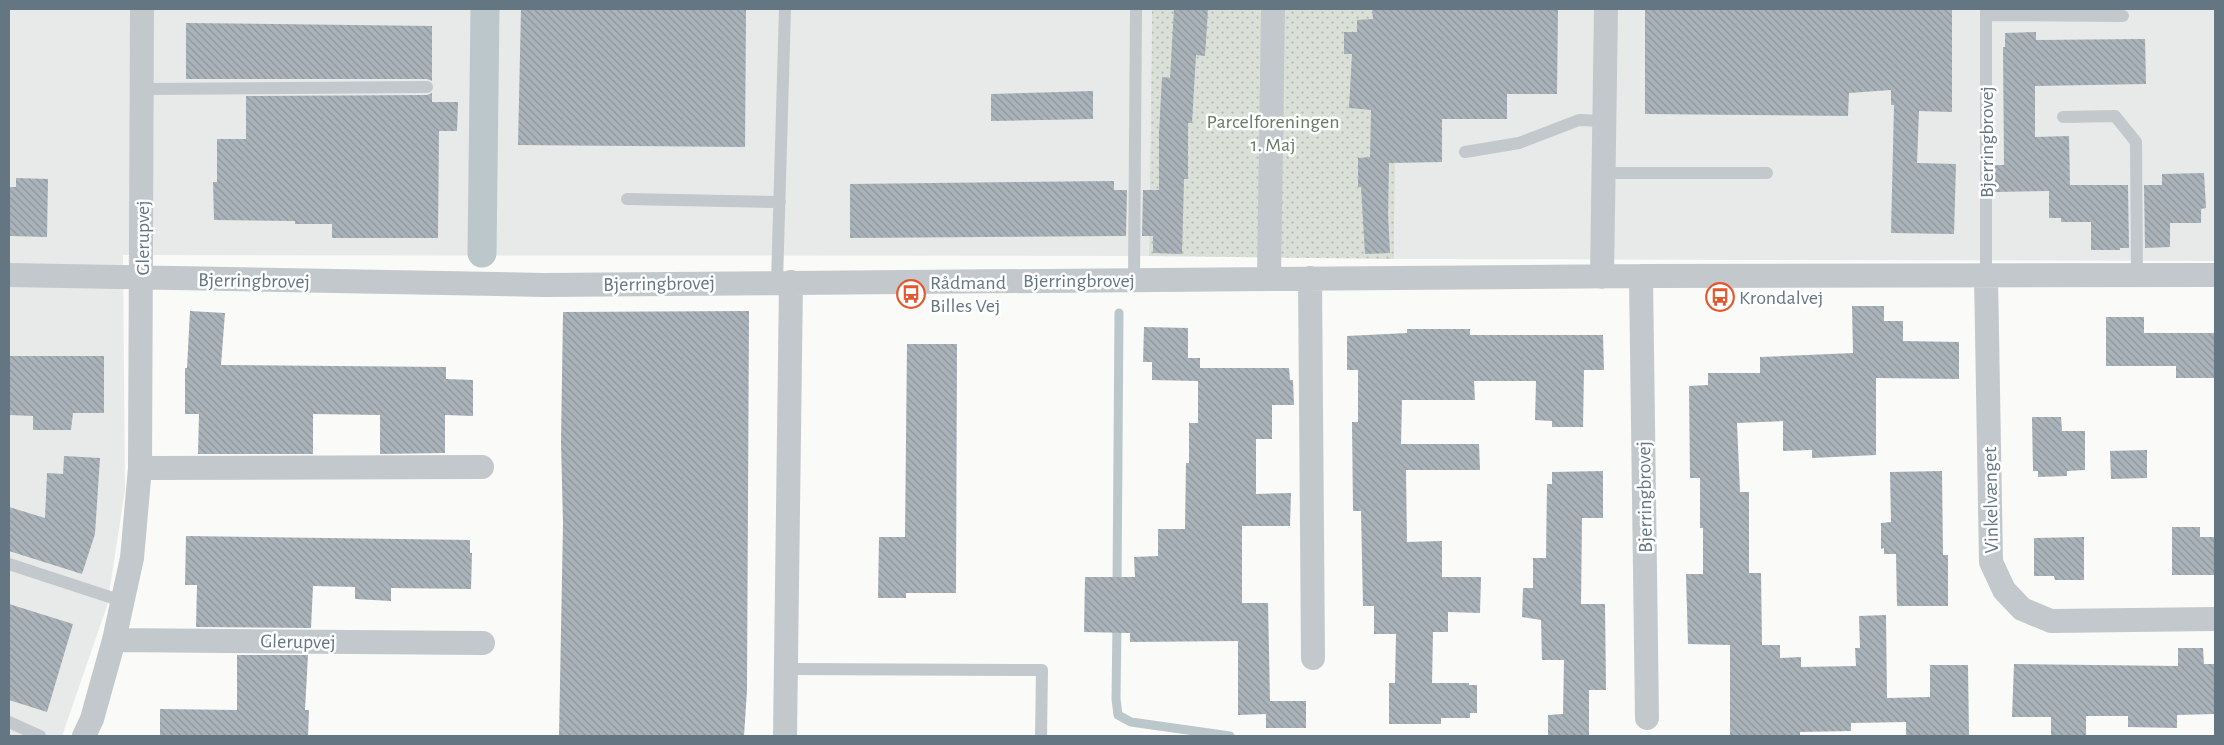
<svg xmlns="http://www.w3.org/2000/svg" width="2224" height="745" font-family="'Alegreya Sans',sans-serif">
<defs>
<pattern id="grass-dots" width="8" height="8" patternUnits="userSpaceOnUse" patternTransform="scale(1.25)"><rect width="8" height="8" fill="#dadfd7"/><path d="M2 2h.1M6 6h.1" fill="none" stroke="#b4b9b4" stroke-width="1.8" stroke-linecap="round"/></pattern>
<pattern id="building-back-hatch" width="6" height="6" patternUnits="userSpaceOnUse" patternTransform="scale(1.25)"><rect width="6" height="6" fill="#aab3b9"/><path d="M-1 5l2 2M0 0l6 6M5-1l2 2" fill="none" stroke="#8e969c"/></pattern>
</defs>
<rect width="100%" height="100%" fill="#fafaf8"/>
<path fill="#e8e9e9" d="M9 9H1152L1149 256 123 255 125 490 107 606 62 736H9Z
M1397 9H2215V261L1394 259Z"/>
<path fill="url(#grass-dots)" d="M1152 9H1397L1394 259 1149 256Z"/>
<g fill="none" stroke-linecap="round" stroke-linejoin="round">
<path stroke="#bbc7cb" stroke-width="9" d="M1117 587 1119 313
M1117 623 1116 699 1118 715 1131 722 1230 736"/>
<path stroke="#bbc7cb" stroke-width="29" d="M482 253 485 9"/>
</g>
<path fill="url(#building-back-hatch)" d="M521 9H746L745 147 518 145Z
M1174 9H1208L1205 56 1196 55 1192 123H1188V179H1184L1182 254 1153 253V236H1142L1143 190H1159V133L1162 77 1170 78Z
M1372 9H1558L1557 94H1507V119H1442V162L1389 163 1388 215 1390 253 1365 254 1361 187H1358V158L1370 157 1371 110 1349 108 1352 54H1344V32H1357V20L1373 19Z
M1645 9H1952V112L1919 111 1917 163 1956 164 1954 234 1891 233 1894 105H1891V90L1849 93 1848 116 1645 114Z
M186 23 432 26V81L427 79H186Z
M2036 32V40L2145 39 2146 84 2035 86V137L2069 136 2070 185H2128L2129 248H2120V250H2091V222H2061V218H2049V191L1995 192 1994 165H2004L2003 47H2005V33Z
M1093 91V119L991 121V94Z
M432 93V102H458L457 131H439L438 238H332V224H295V221L214 220 213 182H217V139H246V96L427 95Z
M2204 173 2206 208 2201 209V223H2170V247L2145 248 2144 185H2162V174Z
M16 178 48 179 47 237 9 236V187H16Z
M1114 181V190H1127L1126 236 850 238V184Z
M1852 306H1884V321H1903V341L1959 342V379L1876 378V455L1812 458V450L1783 451V421L1737 423 1740 492H1749V573H1761L1762 645H1780V658L1801 657V667L1856 666 1855 648H1860L1859 616 1886 615 1887 698 1930 697V665H1968L1969 736H1906V722L1851 723V731L1800 732V736H1730V645L1688 644 1686 574H1703V528H1700V478H1690L1689 386 1708 385V373H1760V357L1853 353Z
M190 311 225 313 221 365 446 367V379L473 380V416L445 415V453L380 454V415L313 414V454H198L199 414H185V368H187Z
M749 311 747 690 744 736H559L563 524 561 442 563 312Z
M2106 317H2144V333H2214V378H2176V366H2106Z
M1144 327 1188 328V358H1200V368H1289L1290 380H1293L1294 405H1272V439H1256V494L1291 493 1290 526H1242V603H1268L1270 701H1306V728H1266V714L1238 715V641L1130 642V633L1084 632 1085 577H1135L1134 557 1158 556V529H1185L1186 463H1189V423H1198V381L1152 380V362H1143Z
M1407 329H1470V335H1603L1604 370H1584L1583 427H1552V421L1535 420 1536 381H1474L1475 400H1402L1401 444H1479L1480 470H1406L1407 542 1442 541V577H1481L1480 613 1448 612V632H1433L1432 683H1469V685H1477V713H1470V718H1441V724H1389V683H1395L1396 634H1374V606H1363L1361 511H1353L1352 422H1358V370H1347V336L1407 333Z
M907 344H957L956 593H906V598H878L879 537H905Z
M9 356H104V413H73L71 430H33V416L9 415Z
M2032 417H2061L2062 431H2085V470L2067 471V476L2038 477V471H2033Z
M2147 450V478L2111 479 2110 451Z
M64 456 100 458 95 534 82 574 9 551V507L45 518 47 473 63 474Z
M1603 471V518H1582L1581 604H1605L1606 690H1589V736H1548V715L1563 714 1564 660H1542L1541 620 1522 617 1523 588H1533V558H1546L1547 484H1552V472Z
M1942 471 1943 555H1948V606H1897L1896 554H1884V548L1881 549V523L1891 522 1890 472Z
M2172 527H2200V537H2215V575H2172Z
M186 536 470 540V553H472L471 589 391 588V601L355 599V587L313 586 311 628 196 627 197 585H185Z
M2084 537V580H2055L2054 576H2034V538Z
M9 604 73 624 47 712 9 700Z
M2178 648H2203L2204 664H2215V714L2177 715V728L2128 727V716H2086V736H2051V717H2012L2014 664 2178 666Z
M237 655H308L305 710H309L308 736H160V709L237 710Z"/>
<g fill="none" stroke-linecap="round" stroke-linejoin="round">
<path stroke="#c3c8cc" stroke-width="12" d="M1986 15 2123 16
M142 89 427 87
M2063 117 2115 116 2136 142 2137 275
M1465 152 1519 143 1579 120 1604 121
M1604 173H1767
M627 199 780 202
M1986 275V9
M1134 279 1136 9
M777 282 785 9
M9 564 122 601
M786 669 1042 670 1041 736
M9 722 40 736"/>
<path stroke="#c3c8cc" stroke-width="24" d="M9 275 544 285 1641 276 2215 275
M1986 275 1991 562 2004 590 2022 609 2051 621 2215 619
M1641 276 1647 718
M1602 277 1606 9
M1310 278 1313 658
M1269 279 1273 9
M140 468 482 467
M114 640 483 643
M84 736 92 719 114 640 132 558 140 468 142 9
M785 736 791 282"/>
</g>
<defs>
<symbol id="bus-ring" viewBox="-11 -11 22 22"><circle r="9.5" fill="#fff" stroke="#e4572e" stroke-width="1.5"/><path d="M-5-6H5V4H4V6H2V4H-2V6H-4V4H-5ZM-3.5-4V0h7V-4ZM-3.5 1.2v1.5H-2V1.2ZM2 1.2v1.5H3.5V1.2Z" fill="#e4572e"/></symbol>
</defs>
<g fill-rule="evenodd">
<use href="#bus-ring" x="895" y="278" width="32" height="32"/>
<use href="#bus-ring" x="1704" y="281" width="32" height="32"/>
</g>
<g text-anchor="middle" stroke-width="5" stroke-linejoin="round" paint-order="stroke">
<g font-size="20" fill="#687a64" stroke="#fff">
<text x="1273" y="128">Parcelforeningen<tspan x="1273" dy="23">1. Maj</tspan></text>
</g>
<g font-size="20" fill="#657683" stroke="#fff">
<text transform="translate(1986 142) rotate(-90)" y="7">Bjerringbrovej</text>
<text transform="translate(142 238) rotate(-90)" y="7">Glerupvej</text>
<text transform="translate(254 280) rotate(1)" y="7">Bjerringbrovej</text>
<text x="1079" y="287">Bjerringbrovej</text>
<text transform="translate(659 283) rotate(-1)" y="7">Bjerringbrovej</text>
<text transform="translate(1644 497) rotate(-91)" y="7">Bjerringbrovej</text>
<text transform="translate(1990 500) rotate(-91)" y="7">Vinkelvænget</text>
<text transform="translate(298 641) rotate(1)" y="7">Glerupvej</text>
</g>
<g font-size="20" fill="#657683" stroke="#fff" text-anchor="start">
<text x="930" y="289">Rådmand<tspan x="930" dy="23">Billes Vej</tspan></text>
<text x="1739" y="304">Krondalvej</text>
</g>
</g>
<rect width="2224" height="745" fill="none" stroke="#657683" stroke-width="20"/>
</svg>
